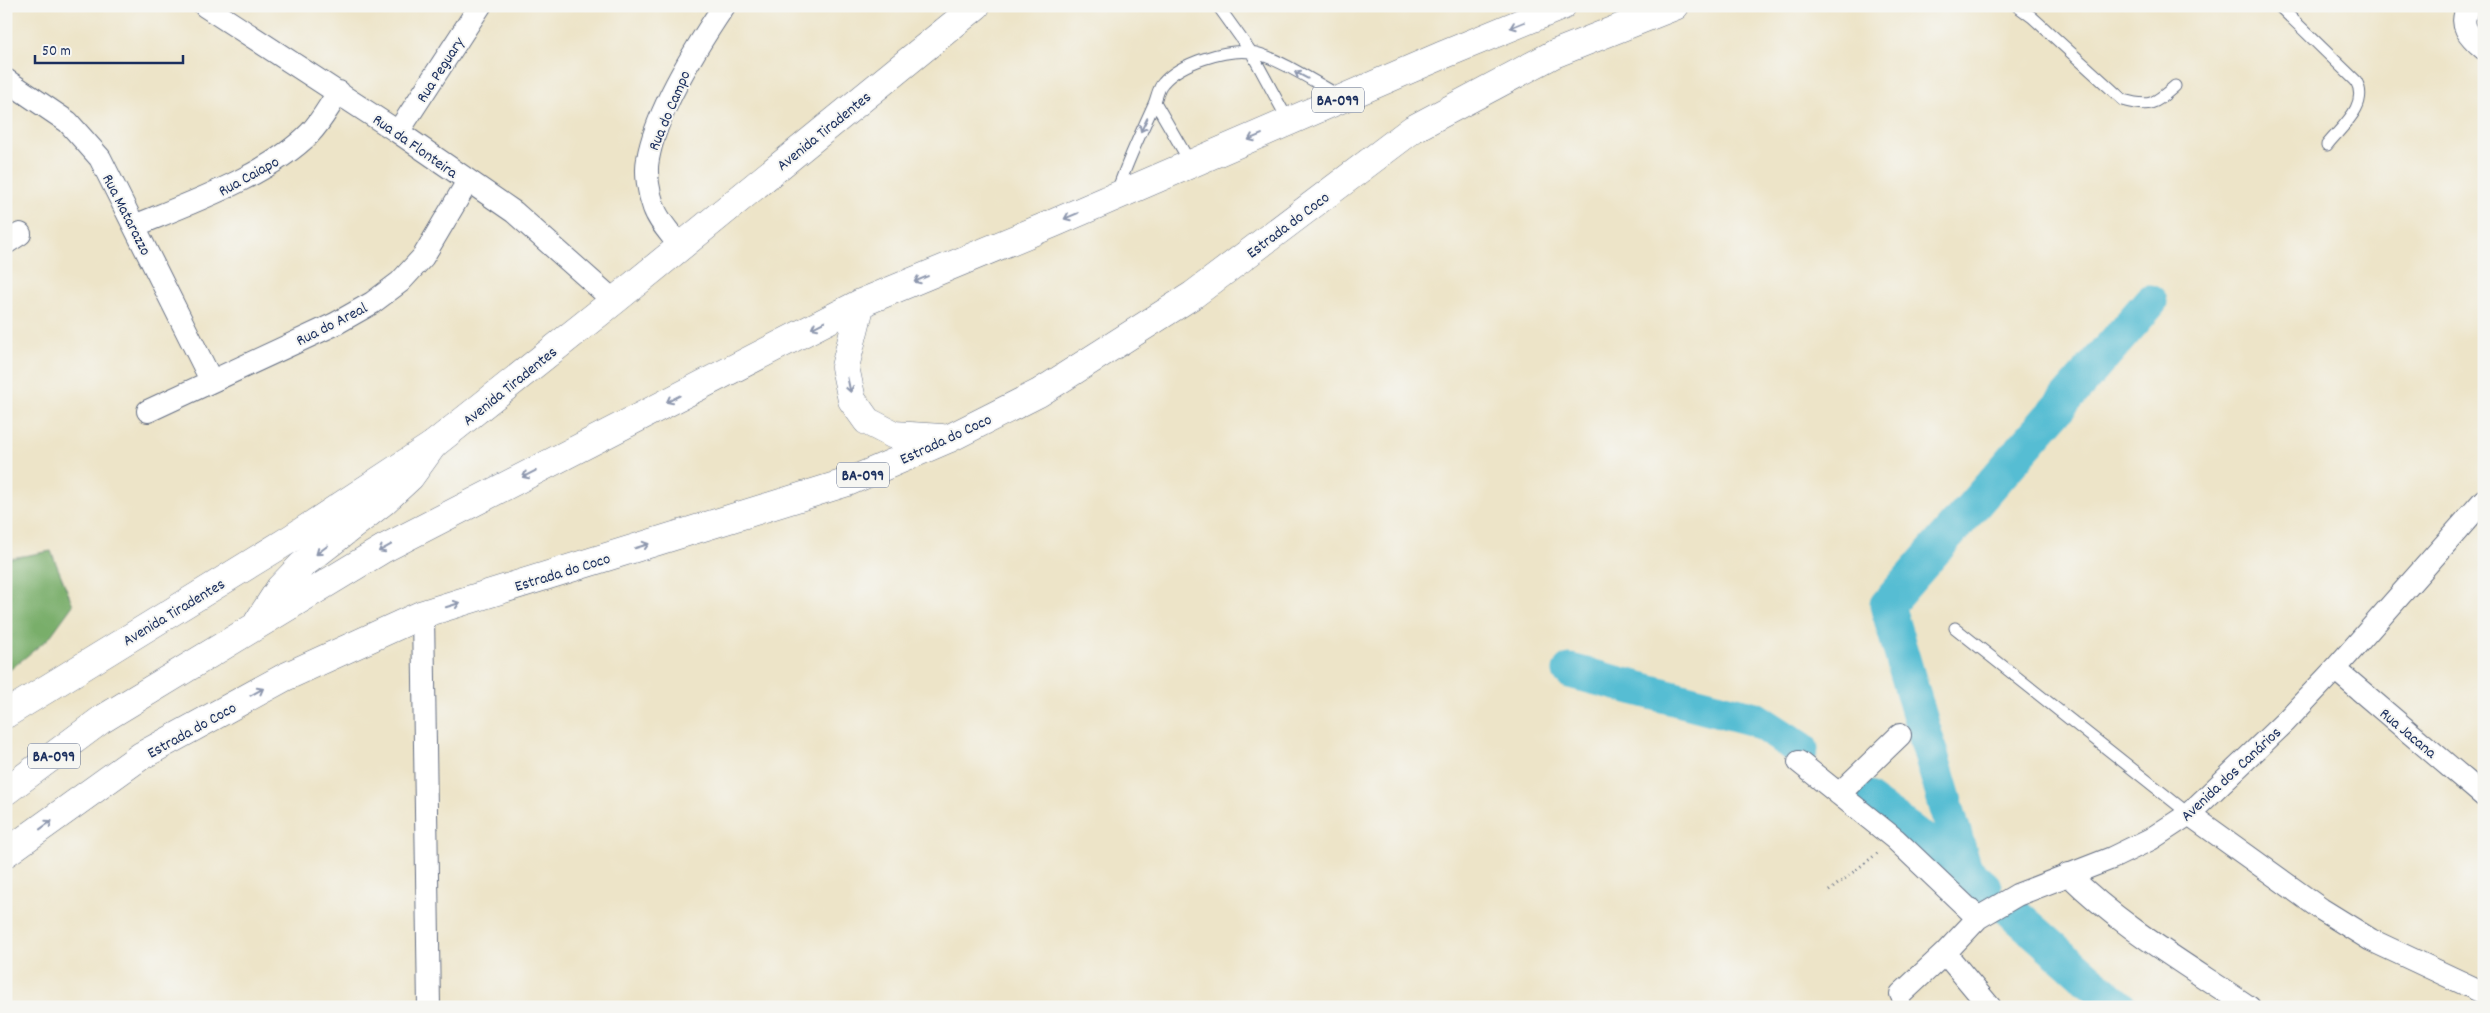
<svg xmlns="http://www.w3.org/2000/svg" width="2490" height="1013" font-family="Dekko,sans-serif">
<rect width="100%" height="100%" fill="#f6f6f2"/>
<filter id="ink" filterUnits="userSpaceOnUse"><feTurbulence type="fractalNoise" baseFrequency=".02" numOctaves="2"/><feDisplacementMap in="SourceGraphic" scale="10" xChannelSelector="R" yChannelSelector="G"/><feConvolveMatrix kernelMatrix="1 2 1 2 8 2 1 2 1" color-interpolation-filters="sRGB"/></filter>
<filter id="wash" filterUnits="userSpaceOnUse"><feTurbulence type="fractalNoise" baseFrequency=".0096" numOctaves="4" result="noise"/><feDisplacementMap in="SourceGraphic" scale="20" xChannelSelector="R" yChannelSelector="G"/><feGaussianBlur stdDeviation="1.12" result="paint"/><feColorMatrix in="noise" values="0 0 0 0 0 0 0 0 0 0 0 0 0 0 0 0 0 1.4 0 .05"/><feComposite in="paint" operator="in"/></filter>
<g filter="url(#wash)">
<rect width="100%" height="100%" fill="#ede4c8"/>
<path fill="#79ae6b" stroke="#4a6e64" d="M51 551 73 605 49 638 6 673V559Z"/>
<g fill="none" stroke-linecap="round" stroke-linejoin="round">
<path stroke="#56bdd3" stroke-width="35" d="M1570 671 1755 719 1801 749
M1856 792 1965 870
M1984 887 1965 870 1887 605 2150 302
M2009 909 2120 1007"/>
</g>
</g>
<g filter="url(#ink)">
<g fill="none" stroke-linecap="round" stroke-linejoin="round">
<defs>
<path id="service" d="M1218 6 1251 52 1289 122
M2017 6 2032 17 2123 100C2151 108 2154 104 2175 86
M2279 6 2356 81C2370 105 2341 127 2327 145
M1155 102 1191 164
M1117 192C1127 161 1141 133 1154 104 1157 97 1158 88 1163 83 1180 63 1225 49 1251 52 1271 54 1320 85 1340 96
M1955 628 2189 814"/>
<path id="minor" d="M205 6 398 132 514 212 614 301
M2470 6C2456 24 2470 37 2484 49
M6 80 68 122 100 158 211 380
M398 132 480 6
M134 226C188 204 269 175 310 133 321 122 329 106 339 92
M6 243 20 234
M680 246C671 234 659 222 654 208 649 194 645 174 648 159 656 112 697 46 724 6
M148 411 335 324 372 303 400 282 423 257 468 181
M423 614 429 1007
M2335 669 2484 796
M1799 762 1895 839 1978 918
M1839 794 1900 735
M2189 814 2321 909 2371 940 2484 993
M2068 874C2121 927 2187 965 2249 1007
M1945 953 1990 1007
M1901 994 1945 953 1978 918 2017 895 2112 858 2151 839 2189 814 2286 721 2335 669 2484 500"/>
<path id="tertiary" d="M6 714 292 538 433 445 614 301 976 6"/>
<path id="trunk" d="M861 303 845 367 852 400 867 421 894 435 942 438
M258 622 280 588 302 565 383 502 410 477 433 445
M6 791 101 720 383 549 861 303 1054 223 1443 55 1562 6
M6 853 141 756 285 677 423 614 848 482 948 439 1039 393 1193 295 1413 129 1554 54 1675 6"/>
</defs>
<use href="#service" stroke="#646e83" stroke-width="13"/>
<use href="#minor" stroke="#646e83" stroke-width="24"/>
<use href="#tertiary" stroke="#646e83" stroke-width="29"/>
<use href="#trunk" stroke="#646e83" stroke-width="29"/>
<path stroke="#646e83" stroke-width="3" stroke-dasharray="1 4" stroke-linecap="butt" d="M1829 891 1879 852"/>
<use href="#service" stroke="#fff" stroke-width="11"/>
<use href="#minor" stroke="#fff" stroke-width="22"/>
<use href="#tertiary" stroke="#fff" stroke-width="28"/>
<use href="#trunk" stroke="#fff" stroke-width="28"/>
</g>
<defs><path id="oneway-shaft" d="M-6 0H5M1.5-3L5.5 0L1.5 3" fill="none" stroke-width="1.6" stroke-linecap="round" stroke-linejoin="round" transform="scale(1.25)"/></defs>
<g stroke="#8d97ae">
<use href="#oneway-shaft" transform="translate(1517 25) rotate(158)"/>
<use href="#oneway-shaft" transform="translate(1301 75) rotate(-152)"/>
<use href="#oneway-shaft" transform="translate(1144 125) rotate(116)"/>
<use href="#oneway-shaft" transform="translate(1255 137) rotate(157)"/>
<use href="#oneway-shaft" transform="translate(1071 216) rotate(157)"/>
<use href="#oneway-shaft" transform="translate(921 279) rotate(157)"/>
<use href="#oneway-shaft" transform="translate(818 325) rotate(153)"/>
<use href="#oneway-shaft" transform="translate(849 385) rotate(78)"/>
<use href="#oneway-shaft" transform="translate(673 399) rotate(153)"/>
<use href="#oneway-shaft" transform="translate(529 474) rotate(153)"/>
<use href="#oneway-shaft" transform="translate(642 546) rotate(-17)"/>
<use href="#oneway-shaft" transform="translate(385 548) rotate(151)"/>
<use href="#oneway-shaft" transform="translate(322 550) rotate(143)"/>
<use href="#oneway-shaft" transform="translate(453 605) rotate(-17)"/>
<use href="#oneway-shaft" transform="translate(257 692) rotate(-29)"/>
<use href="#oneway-shaft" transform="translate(46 825) rotate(-36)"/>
</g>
</g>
<g text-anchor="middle" stroke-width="4" stroke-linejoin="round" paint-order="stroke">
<g fill="#f6f6f2" stroke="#5d6b8a" stroke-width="1">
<rect x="1312" y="87.5" width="52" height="25" rx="4"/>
<rect x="837" y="462.5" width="52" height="25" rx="4"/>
<rect x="28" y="743.5" width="52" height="25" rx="4"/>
</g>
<g font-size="15" font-weight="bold" fill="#1b2f5e">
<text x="1338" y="105">BA-099</text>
<text x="863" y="480">BA-099</text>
<text x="54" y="761">BA-099</text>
</g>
<g font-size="16" fill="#1b2f5e" stroke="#f6f6f2">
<text transform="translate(439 69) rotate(-57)" y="6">Rua Peguary</text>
<text transform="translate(668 110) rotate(-67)" y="6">Rua do Campo</text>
<text transform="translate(823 130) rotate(-39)" y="6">Avenida Tiradentes</text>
<text transform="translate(416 145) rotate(35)" y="6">Rua da Flonteira</text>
<text transform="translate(248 175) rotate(-29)" y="6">Rua Caiapo</text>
<text transform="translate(128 214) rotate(63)" y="6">Rua Matarazzo</text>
<text transform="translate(1287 224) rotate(-37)" y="6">Estrada do Coco</text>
<text transform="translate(331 323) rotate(-27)" y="6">Rua do Areal</text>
<text transform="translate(509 385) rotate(-39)" y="6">Avenida Tiradentes</text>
<text transform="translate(945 438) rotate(-25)" y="6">Estrada do Coco</text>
<text transform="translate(562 571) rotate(-17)" y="6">Estrada do Coco</text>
<text transform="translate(173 611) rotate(-31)" y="6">Avenida Tiradentes</text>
<text transform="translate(191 729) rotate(-29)" y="6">Estrada do Coco</text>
<text transform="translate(2409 732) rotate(40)" y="6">Rua Jacana</text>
<text transform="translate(2230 773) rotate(-43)" y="6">Avenida dos Canários</text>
</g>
</g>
<rect width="2490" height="1013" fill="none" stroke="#f6f6f2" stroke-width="25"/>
<path d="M35 55v8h148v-8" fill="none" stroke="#1b2f5e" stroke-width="2.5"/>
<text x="42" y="55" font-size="15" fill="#1b2f5e" stroke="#f6f6f2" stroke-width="4" paint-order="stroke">50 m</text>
</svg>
